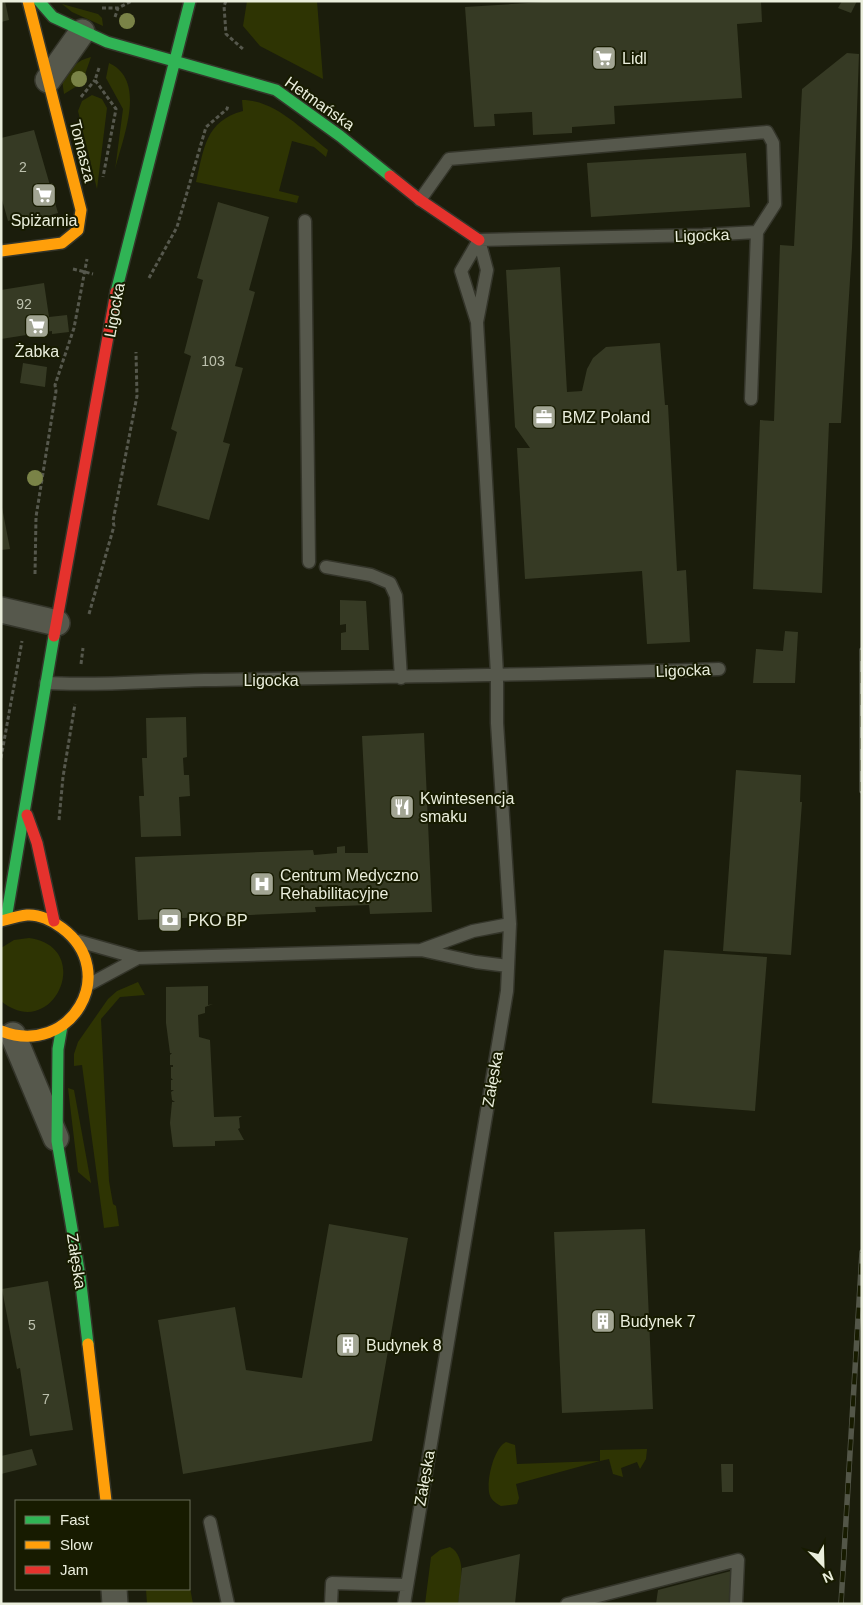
<svg xmlns="http://www.w3.org/2000/svg" width="863" height="1605" font-family="Helvetica,sans-serif">
<rect width="100%" height="100%" fill="#1b1d0c"/>
<path fill="#2e3403" d="M247 1H317L323 79 260 46 243 26Z
M62 4 98 14 102 18 103 26 72 12Z
M91 57 82 83 64 94 62 80C70 69 77 60 91 57Z
M109 63C148 81 122 139 115 170L123 109 106 78Z
M92 95 102 99 107 108 97 189 78 111 82 101Z
M242 100C276 100 303 131 328 150L326 157 314 147 292 141 279 191 299 196 297 203 196 182C204 149 205 121 243 111Z
M29 938C96 947 53 1044 1 1001V948L14 940Z
M138 982 145 995 120 997 101 1019 109 1181 113 1204 116 1206 119 1226 104 1228 82 1065 74 1066V1054L78 1042 108 999 117 991Z
M68 1088 74 1090 91 1183 78 1172Z
M506 1442 515 1445 517 1464 600 1461 516 1484 519 1498 517 1504 501 1506C495 1503 490 1499 489 1492 487 1478 494 1448 506 1442Z
M647 1449 646 1459 640 1469 637 1462 621 1468 623 1477 613 1474 609 1459 600 1461V1450Z
M450 1547C468 1557 460 1587 458 1604H425L431 1557 440 1550Z
M189 1582 193 1604H147L146 1589H189Z"/>
<path fill="#363a24" d="M1 1H5L9 20 1 22Z
M559 1H761L762 22 737 24 742 98 614 106 615 124 572 127V133L533 135 532 112 494 114 495 126 474 127 465 7Z
M842 1H857L851 13 838 8Z
M847 53 859 54 852 248 841 423H829L822 593 753 589 760 420 774 421 780 245 794 246 802 89Z
M34 130 58 213 23 223 21 217 8 221 1 196V138Z
M746 153 750 207 591 217 587 163Z
M218 202 269 217 249 290 255 292 235 366 243 368 223 442 230 444 209 520 157 505 177 432 171 429 191 356 184 353 203 280 197 278Z
M560 267 567 392 582 391 587 369 593 358 606 347 660 343 665 405H668L677 571 686 570 690 642 647 644 642 571 525 579 517 448H530L515 427 506 270Z
M44 283 49 317 67 315 69 332 52 334V331L1 339V290Z
M23 363 47 367 45 387 20 383Z
M1 502 10 549 1 550Z
M340 600 366 601 369 650H341V633L346 632V624L340 625Z
M785 631 798 632 795 683H753L756 649 783 651Z
M186 717 187 757 183 758 184 775H189L190 796 179 797 181 836 141 837 139 796H144L142 758H147L146 718Z
M424 733 432 912 370 914 369 905 315 907 316 912 138 920 135 857 313 850 314 855 337 853V847L345 846V853H368L362 736Z
M736 770 801 775 800 802H802L791 955 723 951Z
M664 950 767 957 755 1111 652 1103Z
M208 986V1005L213 1004 205 1007V1013L198 1015 199 1037 210 1040 214 1117 242 1116 239 1118 240 1128 238 1129 244 1140 215 1141V1146L173 1147 170 1123 172 1102H175L172 1100 171 1092 174 1090H171V1080H173L171 1078V1067H173V1065H170V1055L172 1053H170L166 1023V987Z
M329 1224 408 1238 372 1441 183 1474 158 1320 235 1307 246 1370 302 1378Z
M645 1229 653 1409 562 1413 554 1232Z
M48 1281 73 1430 30 1436 20 1368 17 1369 2 1289Z
M32 1449 37 1465 1 1474V1456Z
M721 1464H733V1492H722Z
M520 1554 515 1604H458L462 1568Z
M731 1571 729 1604H656L658 1590Z"/>
<g fill="none" stroke-linecap="round" stroke-linejoin="round">
<defs>
<path id="lane" d="M420 200 449 159 767 132 773 143 775 204 757 232
M305 221 309 562
M477 322 487 270 479 240
M326 567 371 575 390 583 396 596 401 678
M46 683C99 686 151 681 205 680 376 677 548 675 719 669
M78 941 138 958 88 985
M421 950 476 962 508 966
M138 958 421 950 473 931 510 924
M210 1522 228 1604
M331 1604 332 1583 406 1585
M404 1604 507 991 510 924 497 723V674L477 322 461 271 479 240 703 235 757 232 751 399
M567 1604 738 1560 736 1604"/>
<path id="street" d="M48 80 82 32
M1 610 57 623
M13 1035 56 1138
M114 1589 115 1604"/>
<path id="fast" d="M39 1 53 17 107 42 276 90 340 136 390 176
M116 292 190 1
M6 919 54 636
M62 1026 58 1049 57 1141 80 1276 88 1344"/>
<path id="slow" d="M1 251 62 243 78 230 81 210 28 1
M1 921C9 919 18 916 27 915 39 914 53 921 62 928 121 972 71 1058 1 1031
M88 1344 106 1501"/>
<path id="jam" d="M390 176 420 200 479 240
M54 636 116 292
M27 815 37 843 54 921"/>
</defs>
<use href="#lane" stroke="#34352a" stroke-width="15"/>
<use href="#street" stroke="#34352a" stroke-width="28"/>
<use href="#fast" stroke="#34352a" stroke-width="14"/>
<use href="#slow" stroke="#34352a" stroke-width="14"/>
<use href="#jam" stroke="#34352a" stroke-width="14"/>
<path stroke="#56584d" stroke-width="3" stroke-dasharray="4 2.5" stroke-linecap="butt" d="M226 1 224 6 226 34 244 50
M102 8H118
M115 17 118 8 132 1
M99 68 95 80 116 109 103 177
M81 97 95 80
M73 269 93 274
M149 278 177 227 206 127 227 109 228 105
M35 574 36 517 56 391 55 385 74 328 87 259
M89 614 114 526 113 521 137 396 136 352
M81 664 83 648
M1 758 22 641
M59 820 63 777 75 704"/>
<use href="#lane" stroke="#56584c" stroke-width="12"/>
<use href="#street" stroke="#56584c" stroke-width="25"/>
<use href="#fast" stroke="#30b455" stroke-width="11"/>
<use href="#slow" stroke="#ff9f0a" stroke-width="11"/>
<use href="#jam" stroke="#e5322d" stroke-width="11"/>
<defs>
<path id="rail" d="M862 650V791
M841 1604 862 1252"/>
</defs>
<use href="#rail" stroke="#535648" stroke-width="5.5"/>
<use href="#rail" stroke="#171b00" stroke-width="4" stroke-dasharray="11" stroke-linecap="butt"/>
</g>
<g fill="#7a8347">
<circle cx="127" cy="21" r="8"/>
<circle cx="79" cy="79" r="8"/>
<circle cx="35" cy="478" r="8"/>
</g>
<defs>
<symbol id="supermarket-square" viewBox="-11 -11 22 22"><rect x="-9" y="-9" width="18" height="18" rx="4" fill="#a2a593" stroke="#171b00"/><path d="M-6-5.5h2.5l.6 2H6L4.5 2H-2.5L-4.4-4H-6ZM-1.5 3.2a1.3 1.3 0 1 0 .1 0ZM3 3.2a1.3 1.3 0 1 0 .1 0Z" fill="#fff"/></symbol>
<symbol id="office-square" viewBox="-11 -11 22 22"><rect x="-9" y="-9" width="18" height="18" rx="4" fill="#a2a593" stroke="#171b00"/><path d="M-6-3h4V-5.5h4V-3h4V5H-6ZM-1-4.5V-3h2v-1.5ZM-6 0V1H6V0Z" fill="#fff"/></symbol>
<symbol id="restaurant-square" viewBox="-11 -11 22 22"><rect x="-9" y="-9" width="18" height="18" rx="4" fill="#a2a593" stroke="#171b00"/><path d="M-5-6h1v4h1v-4h1v4h1v-4h1v5L-1.5 .5V6h-2V.5L-5-1ZM5-6V6H3V1.5H1.5Q1.5-4 5-6Z" fill="#fff"/></symbol>
<symbol id="hospital-square" viewBox="-11 -11 22 22"><rect x="-9" y="-9" width="18" height="18" rx="4" fill="#a2a593" stroke="#171b00"/><path d="M-5-5h3v3.5h4V-5h3V5h-3V1.5h-4V5h-3Z" fill="#fff"/></symbol>
<symbol id="bank-square" viewBox="-11 -11 22 22"><rect x="-9" y="-9" width="18" height="18" rx="4" fill="#a2a593" stroke="#171b00"/><path d="M-6-4H6V4H-6ZM0-2.3a2.3 2.3 0 1 0 0 4.6a2.3 2.3 0 1 0 0-4.6Z" fill="#fff"/></symbol>
<symbol id="building-square" viewBox="-11 -11 22 22"><rect x="-9" y="-9" width="18" height="18" rx="4" fill="#a2a593" stroke="#171b00"/><path d="M-4-6H4V6H1V3H-1V6H-4ZM-2.5-4.3h1.7v1.8h-1.7ZM.8-4.3h1.7v1.8H.8ZM-2.5-1h1.7V.8h-1.7ZM.8-1h1.7V.8H.8Z" fill="#fff"/></symbol>
</defs>
<g fill-rule="evenodd">
<use href="#supermarket-square" x="590" y="44" width="28" height="28"/>
<use href="#supermarket-square" x="30" y="181" width="28" height="28"/>
<use href="#supermarket-square" x="23" y="312" width="28" height="28"/>
<use href="#office-square" x="530" y="403" width="28" height="28"/>
<use href="#restaurant-square" x="388" y="793" width="28" height="28"/>
<use href="#hospital-square" x="248" y="870" width="28" height="28"/>
<use href="#bank-square" x="156" y="906" width="28" height="28"/>
<use href="#building-square" x="589" y="1307" width="28" height="28"/>
<use href="#building-square" x="334" y="1331" width="28" height="28"/>
</g>
<g text-anchor="middle" stroke-width="4" stroke-linejoin="round" paint-order="stroke">
<g font-size="14" fill="#bdc1ae">
<text x="23" y="172">2</text>
<text x="24" y="309">92</text>
<text x="213" y="366">103</text>
<text x="32" y="1330">5</text>
<text x="46" y="1404">7</text>
</g>
<g font-size="16" fill="#eaeedc" stroke="#171b00" text-anchor="start">
<text x="622" y="64">Lidl</text>
<text x="44" y="226" text-anchor="middle">Spiżarnia</text>
<text x="37" y="357" text-anchor="middle">Żabka</text>
<text x="562" y="423">BMZ Poland</text>
<text x="420" y="804">Kwintesencja<tspan x="420" dy="18">smaku</tspan></text>
<text x="280" y="881">Centrum Medyczno<tspan x="280" dy="18">Rehabilitacyjne</tspan></text>
<text x="188" y="926">PKO BP</text>
<text x="620" y="1327">Budynek 7</text>
<text x="366" y="1351">Budynek 8</text>
</g>
<g font-size="16" fill="#eaeedc" stroke="#171b00">
<text transform="translate(320 103) rotate(35)" y="6">Hetmańska</text>
<text transform="translate(83 151) rotate(76)" y="6">Tomasza</text>
<text transform="translate(702 235) rotate(-2)" y="6">Ligocka</text>
<text transform="translate(114 310) rotate(-80)" y="6">Ligocka</text>
<text transform="translate(683 670) rotate(-2)" y="6">Ligocka</text>
<text x="271" y="686">Ligocka</text>
<text transform="translate(492 1079) rotate(-80)" y="6">Załęska</text>
<text transform="translate(77 1261) rotate(81)" y="6">Załęska</text>
<text transform="translate(424 1478) rotate(-80)" y="6">Załęska</text>
</g>
</g>
<rect width="863" height="1605" fill="none" stroke="#eaeedc" stroke-width="5"/>
<rect x="15" y="1500" width="175" height="90" fill="#171b00" stroke="#6b6f58"/>
<rect x="25" y="1516" width="25" height="8" fill="#30b455" stroke="#6b6f58"/>
<text x="60" y="1525" font-size="15" fill="#eaeedc">Fast</text>
<rect x="25" y="1541" width="25" height="8" fill="#ff9f0a" stroke="#6b6f58"/>
<text x="60" y="1550" font-size="15" fill="#eaeedc">Slow</text>
<rect x="25" y="1566" width="25" height="8" fill="#e5322d" stroke="#6b6f58"/>
<text x="60" y="1575" font-size="15" fill="#eaeedc">Jam</text>
<g transform="translate(823 1565) rotate(157)" stroke="#171b00" stroke-width="4" paint-order="stroke">
<path d="M0-4L9 19L0 12L-9 19Z" fill="#eaeedc"/>
<text y="-8" font-size="14" font-weight="bold" text-anchor="middle" fill="#eaeedc">N</text>
</g>
</svg>
